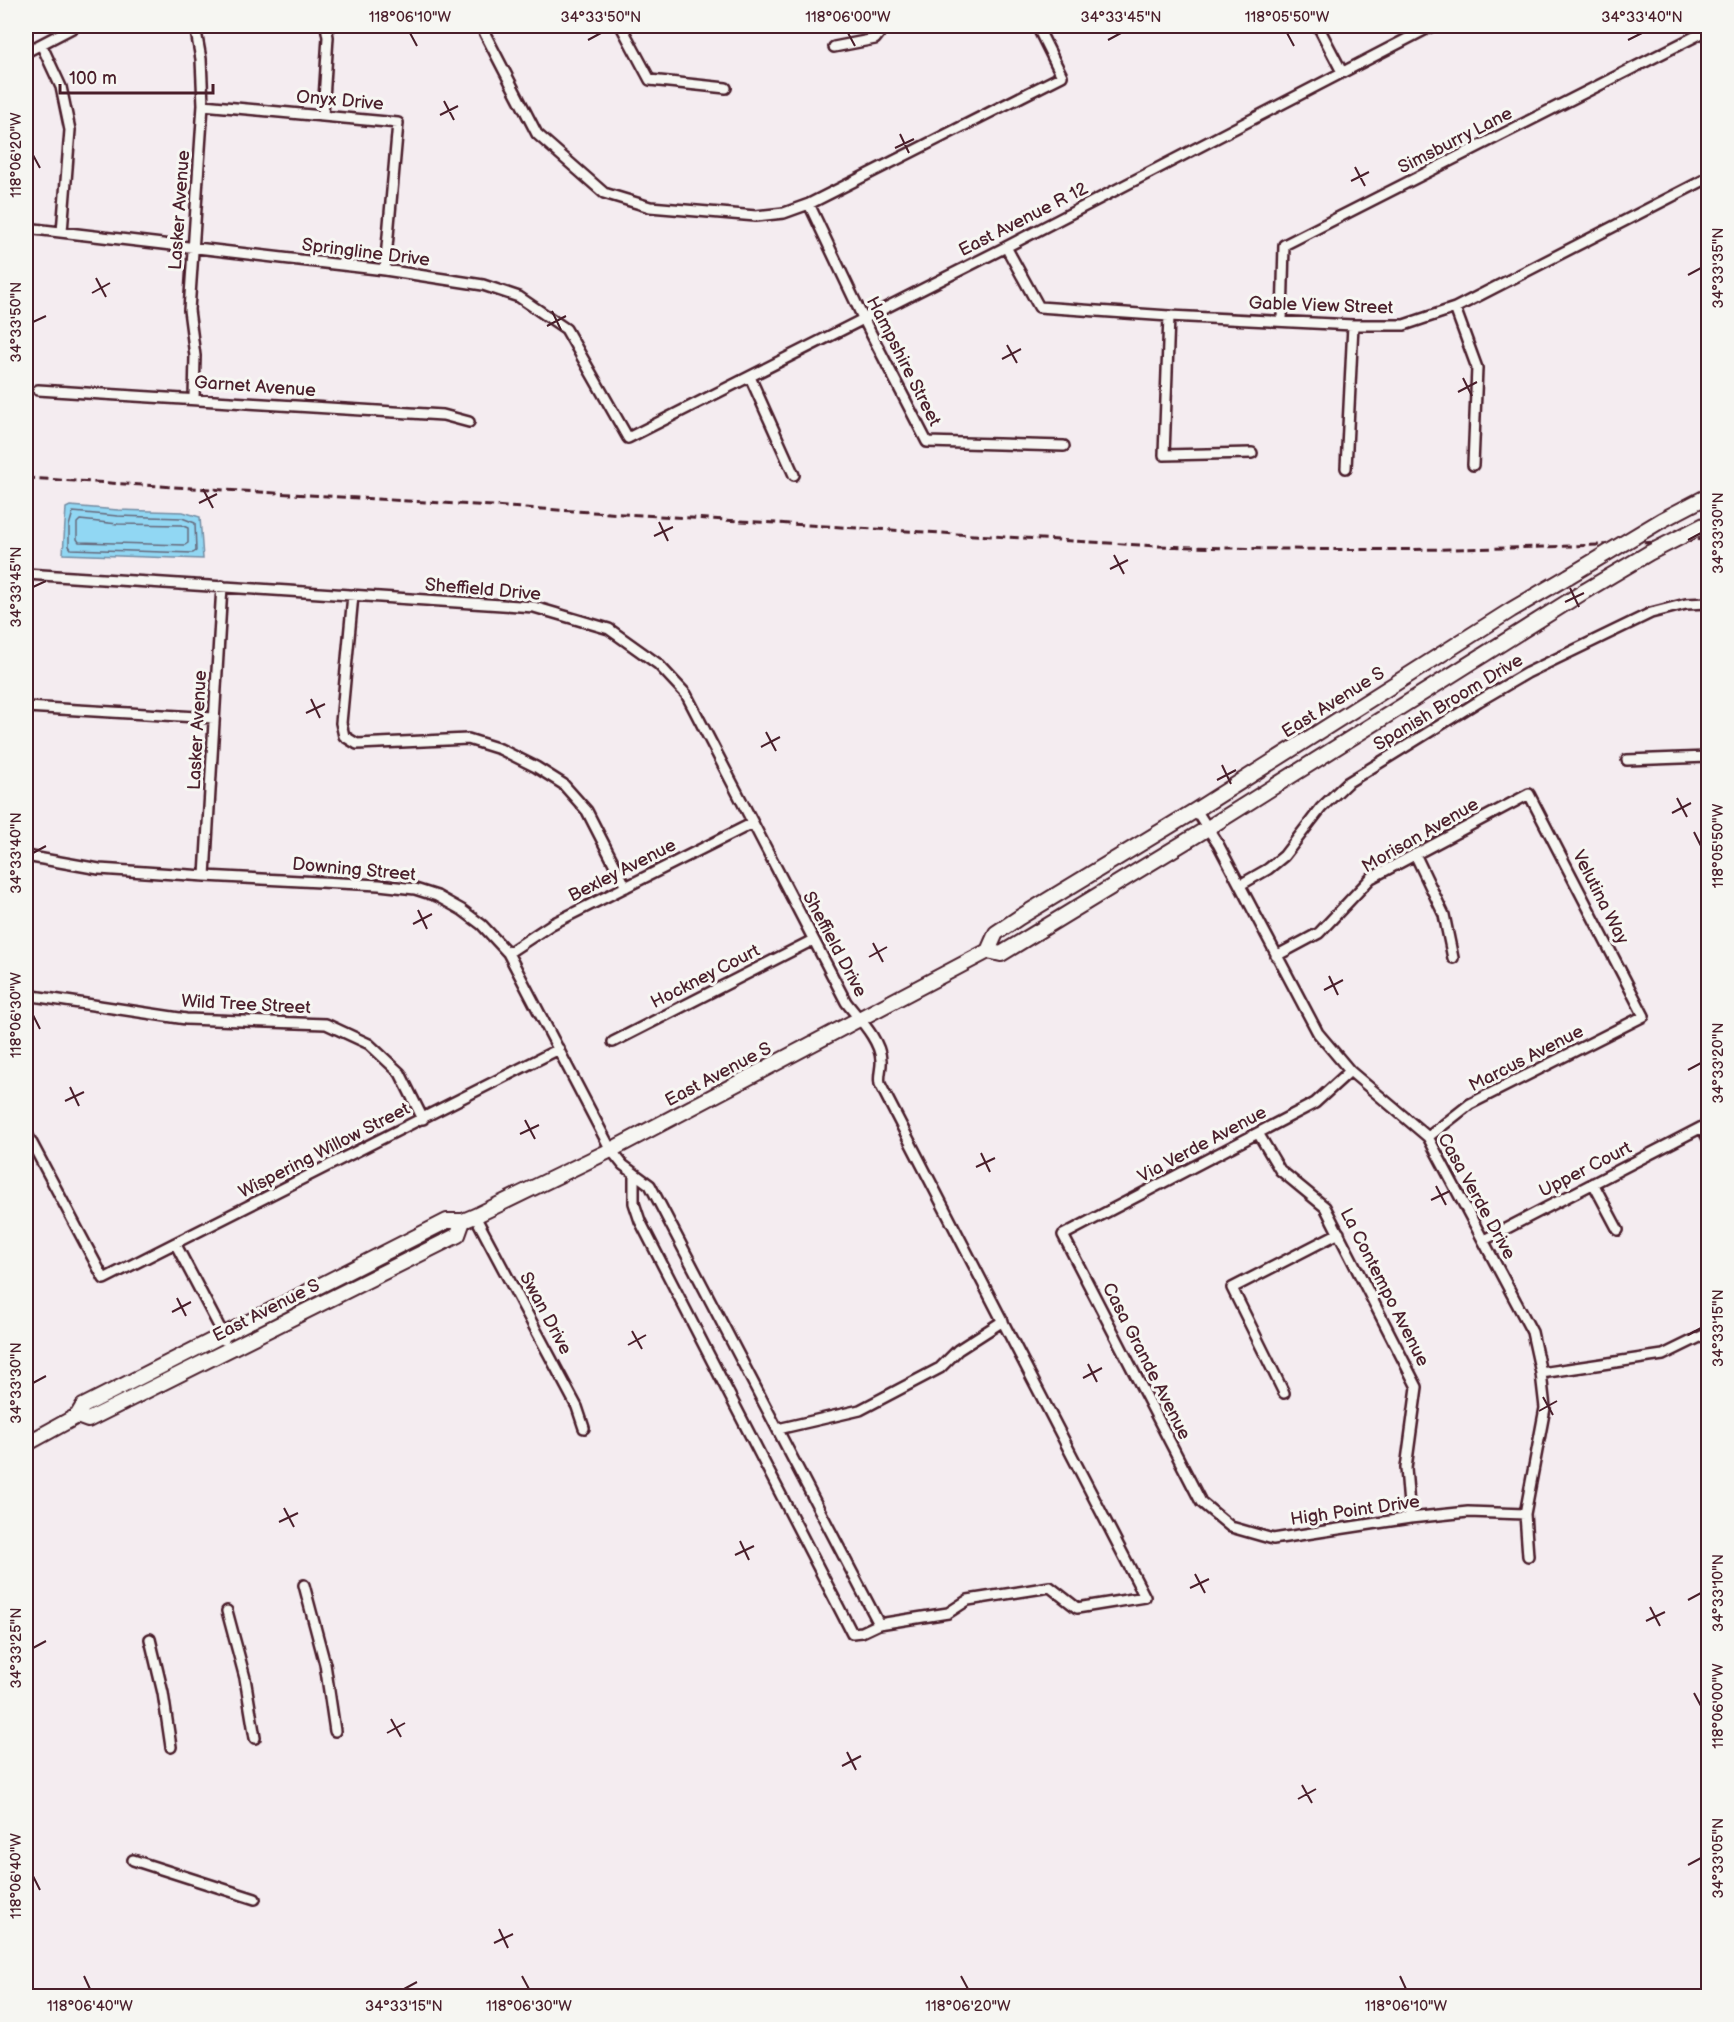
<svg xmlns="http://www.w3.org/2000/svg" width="1734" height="2022" font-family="'Balsamiq Sans',sans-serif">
<rect width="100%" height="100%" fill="#f4ecf0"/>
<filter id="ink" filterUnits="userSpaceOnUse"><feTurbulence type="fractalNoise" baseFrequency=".0167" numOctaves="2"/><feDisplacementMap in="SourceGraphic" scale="12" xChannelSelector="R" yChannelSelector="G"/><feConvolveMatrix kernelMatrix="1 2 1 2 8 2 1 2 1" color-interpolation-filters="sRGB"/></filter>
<g filter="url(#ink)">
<path fill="#91d7f3" stroke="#758da3" stroke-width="1.5" d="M70 506 118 510 183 512 200 517 203 559 63 554 66 508Z"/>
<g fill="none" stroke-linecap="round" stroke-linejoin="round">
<path stroke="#66697b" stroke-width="1.5" d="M73 512 118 516 182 518 195 523 196 551 193 553 71 549 69 546V526Z
M80 520 118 524 181 525 188 528V543L185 545 79 542 77 539V523Z"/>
<defs>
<path id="street" d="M481 26 537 134 604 193 650 207 756 216 784 213 809 204 1062 76 1037 26
M621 26 650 80 726 88
M1318 26 1342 72
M41 44 61 87 70 130 62 232
M834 47 875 39 885 26
M26 52 76 26
M203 105 398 123 385 270
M323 115 328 37 326 26
M809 204 864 320 927 442 1064 446
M26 228 385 270 483 285 519 297 566 329 628 438 1006 247 1432 26
M1006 247 1039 307 1169 316 1353 325H1404L1455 308 1708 178
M1455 308 1477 368 1473 465
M1169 316 1164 455 1252 453
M1282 320 1284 245 1708 30
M750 377 794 475
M38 390 443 415 469 422
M194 398 195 356 189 310 203 105 201 59 195 26
M1346 468 1353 325
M26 574 534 607 609 629 658 664 686 694 846 1002C858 1018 880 1039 881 1060 882 1068 878 1075 880 1084L1145 1597 1077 1608 1050 1587 968 1600 948 1613 879 1624 650 1185 623 1165 611 1150 508 953 482 925 462 910 437 896 415 889 379 885 205 876 99 869 26 856
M353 595 341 723 344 736 357 744 468 739 500 749 536 767 563 784 587 811 626 887
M26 707 214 718
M1627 760 1708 757
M1196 810 1218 844 1318 1033 1350 1071 1428 1137 1532 1332 1541 1373 1545 1408 1525 1514 1528 1556
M1415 854 1444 915 1453 958
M205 876 222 586
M1240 885 1268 869 1284 856 1321 808 1347 783 1479 701 1527 673 1651 613 1686 604 1708 603
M508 953 552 924 753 823
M1276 956 1319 933 1371 878 1529 794 1644 1016 1470 1104 1428 1137
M26 995 186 1019 326 1024 369 1044 400 1073 423 1119
M613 1042 813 940
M1350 1071 1315 1103 1063 1235 1201 1502 1231 1527 1273 1539 1410 1518 1468 1512 1525 1514
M26 1132 104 1279 559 1049
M1258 1133 1280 1170 1325 1207 1417 1387 1406 1468 1410 1518
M634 1174V1203L640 1221 852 1633 862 1632 879 1624
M1593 1183 1618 1230
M475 1216 577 1407 584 1428
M1484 1240 1702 1127 1708 1139
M175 1243 223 1334 224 1340
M1541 1373 1663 1355 1708 1333
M1284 1393 1232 1288 1339 1233
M778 1429 860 1410 940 1368 958 1350 1003 1321
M304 1585 325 1664 335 1731
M227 1611 245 1678 255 1738
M150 1639 163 1693 171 1747
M133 1860 255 1899"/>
<path id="primary" d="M988 951 1001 954 1208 828 1585 591
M77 1416 88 1420 458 1235 463 1221
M26 1444 77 1416 83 1406 447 1221H463L475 1216 611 1150 988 951 996 933 1020 917 1196 810 1511 610 1569 576"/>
</defs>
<use href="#street" stroke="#4a1f2b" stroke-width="14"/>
<use href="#primary" stroke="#4a1f2b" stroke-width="18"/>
<use href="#street" stroke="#f6f6f2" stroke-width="9"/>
<use href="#primary" stroke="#f6f6f2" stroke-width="14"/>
<path stroke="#4a1f2b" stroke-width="3" stroke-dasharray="9 4.5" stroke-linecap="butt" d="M26 478 1157 546C1341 552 1525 551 1708 539"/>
<defs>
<path id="primary-bridge" d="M1569 576 1662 520 1708 496
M1585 591 1649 553 1708 523"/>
</defs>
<use href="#primary-bridge" stroke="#4a1f2b" stroke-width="18" stroke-linecap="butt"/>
<use href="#primary-bridge" stroke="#f6f6f2" stroke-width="14"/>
</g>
</g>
<path fill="none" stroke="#4a1f2b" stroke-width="2" d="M410 33 417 46M848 33 855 46M1287 33 1294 46M588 40 601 33M1108 40 1121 33M1628 40 1642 33M444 101 454 120M440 115 458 106M900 134 909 153M895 148 914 139M33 155 40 168M1355 167 1365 186M1351 181 1369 172M1688 275 1701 268M96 278 106 297M92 293 110 283M552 311 561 330M33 322 46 316M547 326 566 316M1007 345 1017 363M1002 359 1021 349M1463 378 1472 396M1458 392 1477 382M203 489 213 508M199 503 217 494M659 522 668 541M654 536 673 527M1688 540 1701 533M1114 555 1124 574M1110 569 1128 560M33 587 46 581M1570 588 1579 607M1565 602 1584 593M311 699 320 718M306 713 325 704M766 732 776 751M761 747 780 737M1222 765 1231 784M1217 780 1236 770M1677 798 1687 817M1672 813 1691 803M1694 832 1701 846M33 853 46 846M418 910 427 929M413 924 432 914M873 943 883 962M869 957 887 947M1329 976 1338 995M1324 990 1343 980M33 1015 40 1029M1688 1070 1701 1063M70 1087 79 1106M65 1101 84 1092M525 1120 535 1139M520 1134 539 1125M981 1153 990 1172M976 1167 995 1158M1436 1186 1446 1205M1431 1200 1450 1191M177 1298 186 1316M172 1312 191 1302M632 1331 642 1349M1688 1335 1701 1328M628 1345 646 1335M1088 1364 1097 1382M1083 1378 1102 1368M33 1383 46 1376M1543 1397 1553 1415M1539 1411 1557 1401M284 1508 294 1527M279 1522 298 1513M740 1541 749 1560M735 1555 754 1546M1195 1574 1205 1593M1190 1588 1209 1579M1688 1600 1701 1593M1650 1607 1660 1626M1646 1621 1665 1612M33 1648 46 1641M1694 1693 1701 1706M391 1719 401 1737M387 1733 405 1723M847 1752 856 1770M842 1766 861 1756M1302 1785 1312 1803M1298 1799 1316 1789M1688 1865 1701 1858M33 1876 40 1890M499 1929 508 1948M494 1943 513 1934M84 1976 90 1989M522 1976 529 1989M961 1976 968 1989M1400 1976 1406 1989M404 1989 417 1982"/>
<g text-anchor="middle" stroke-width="6" stroke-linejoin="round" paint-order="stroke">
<g font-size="18" fill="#4a1f2b" stroke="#f6f6f2">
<text transform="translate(340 100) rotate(5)" y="6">Onyx Drive</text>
<text transform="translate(1455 140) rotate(-27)" y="6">Simsburry Lane</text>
<text transform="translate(179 210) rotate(-86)" y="6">Lasker Avenue</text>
<text transform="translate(1023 219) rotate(-27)" y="6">East Avenue R 12</text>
<text transform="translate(366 252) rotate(7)" y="6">Springline Drive</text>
<text transform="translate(1321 305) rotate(2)" y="6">Gable View Street</text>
<text transform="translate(904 361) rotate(63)" y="6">Hampshire Street</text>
<text transform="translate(255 386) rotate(4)" y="6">Garnet Avenue</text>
<text transform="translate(483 589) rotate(5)" y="6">Sheffield Drive</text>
<text transform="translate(1333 702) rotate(-32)" y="6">East Avenue S</text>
<text transform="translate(1448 702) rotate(-31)" y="6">Spanish Broom Drive</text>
<text transform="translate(197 730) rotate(-87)" y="6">Lasker Avenue</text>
<text transform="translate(1420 835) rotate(-30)" y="6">Morisan Avenue</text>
<text transform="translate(354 869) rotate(5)" y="6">Downing Street</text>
<text transform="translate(622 870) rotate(-27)" y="6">Bexley Avenue</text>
<text transform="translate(1601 897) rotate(63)" y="6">Velutina Way</text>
<text transform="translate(835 944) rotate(62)" y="6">Sheffield Drive</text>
<text transform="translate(705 976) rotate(-27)" y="6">Hockney Court</text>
<text transform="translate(246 1004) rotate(3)" y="6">Wild Tree Street</text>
<text transform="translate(1526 1058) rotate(-27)" y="6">Marcus Avenue</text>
<text transform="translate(718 1074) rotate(-28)" y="6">East Avenue S</text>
<text transform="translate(1202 1144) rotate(-28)" y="6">Via Verde Avenue</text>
<text transform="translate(324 1150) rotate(-27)" y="6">Wispering Willow Street</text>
<text transform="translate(1585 1169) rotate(-27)" y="6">Upper Court</text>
<text transform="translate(1477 1196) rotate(61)" y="6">Casa Verde Drive</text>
<text transform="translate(1385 1287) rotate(63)" y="6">La Contempo Avenue</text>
<text transform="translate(266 1310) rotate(-27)" y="6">East Avenue S</text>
<text transform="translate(546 1313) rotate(62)" y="6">Swan Drive</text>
<text transform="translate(1147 1361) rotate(63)" y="6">Casa Grande Avenue</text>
<text transform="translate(1355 1510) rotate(-8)" y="6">High Point Drive</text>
</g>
</g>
<rect width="1734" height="2022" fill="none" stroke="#f6f6f2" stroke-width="66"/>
<path d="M60 84v9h153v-9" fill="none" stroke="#4a1f2b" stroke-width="3"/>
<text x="69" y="84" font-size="18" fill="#4a1f2b" stroke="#f6f6f2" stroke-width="4.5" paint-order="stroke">100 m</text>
<rect x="33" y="33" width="1668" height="1956" fill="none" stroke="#4a1f2b" stroke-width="2"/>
<g font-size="15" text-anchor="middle" fill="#4a1f2b">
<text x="410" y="22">118°06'10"W</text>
<text x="601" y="22">34°33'50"N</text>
<text x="848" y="22">118°06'00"W</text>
<text x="1121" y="22">34°33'45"N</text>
<text x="1287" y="22">118°05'50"W</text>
<text x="1642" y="22">34°33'40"N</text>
<text transform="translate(16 155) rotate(-90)" y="5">118°06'20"W</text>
<text transform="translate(1718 268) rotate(-90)" y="5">34°33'35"N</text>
<text transform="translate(16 322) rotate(-90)" y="5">34°33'50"N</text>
<text transform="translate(1718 533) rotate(-90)" y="5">34°33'30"N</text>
<text transform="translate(16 587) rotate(-90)" y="5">34°33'45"N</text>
<text transform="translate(1718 846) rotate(-90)" y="5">118°05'50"W</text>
<text transform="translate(16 853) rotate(-90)" y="5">34°33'40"N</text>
<text transform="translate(16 1015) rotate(-90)" y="5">118°06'30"W</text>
<text transform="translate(1718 1063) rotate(-90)" y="5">34°33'20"N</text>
<text transform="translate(1718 1328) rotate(-90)" y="5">34°33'15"N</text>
<text transform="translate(16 1383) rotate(-90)" y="5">34°33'30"N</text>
<text transform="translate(1718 1593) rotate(-90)" y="5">34°33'10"N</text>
<text transform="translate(16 1648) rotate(-90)" y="5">34°33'25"N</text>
<text transform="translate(1718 1706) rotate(-90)" y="5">118°06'00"W</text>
<text transform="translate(1718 1858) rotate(-90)" y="5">34°33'05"N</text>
<text transform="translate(16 1876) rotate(-90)" y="5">118°06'40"W</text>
<text x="90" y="2011">118°06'40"W</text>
<text x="404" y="2011">34°33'15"N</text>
<text x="529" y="2011">118°06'30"W</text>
<text x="968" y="2011">118°06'20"W</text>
<text x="1406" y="2011">118°06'10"W</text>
</g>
</svg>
